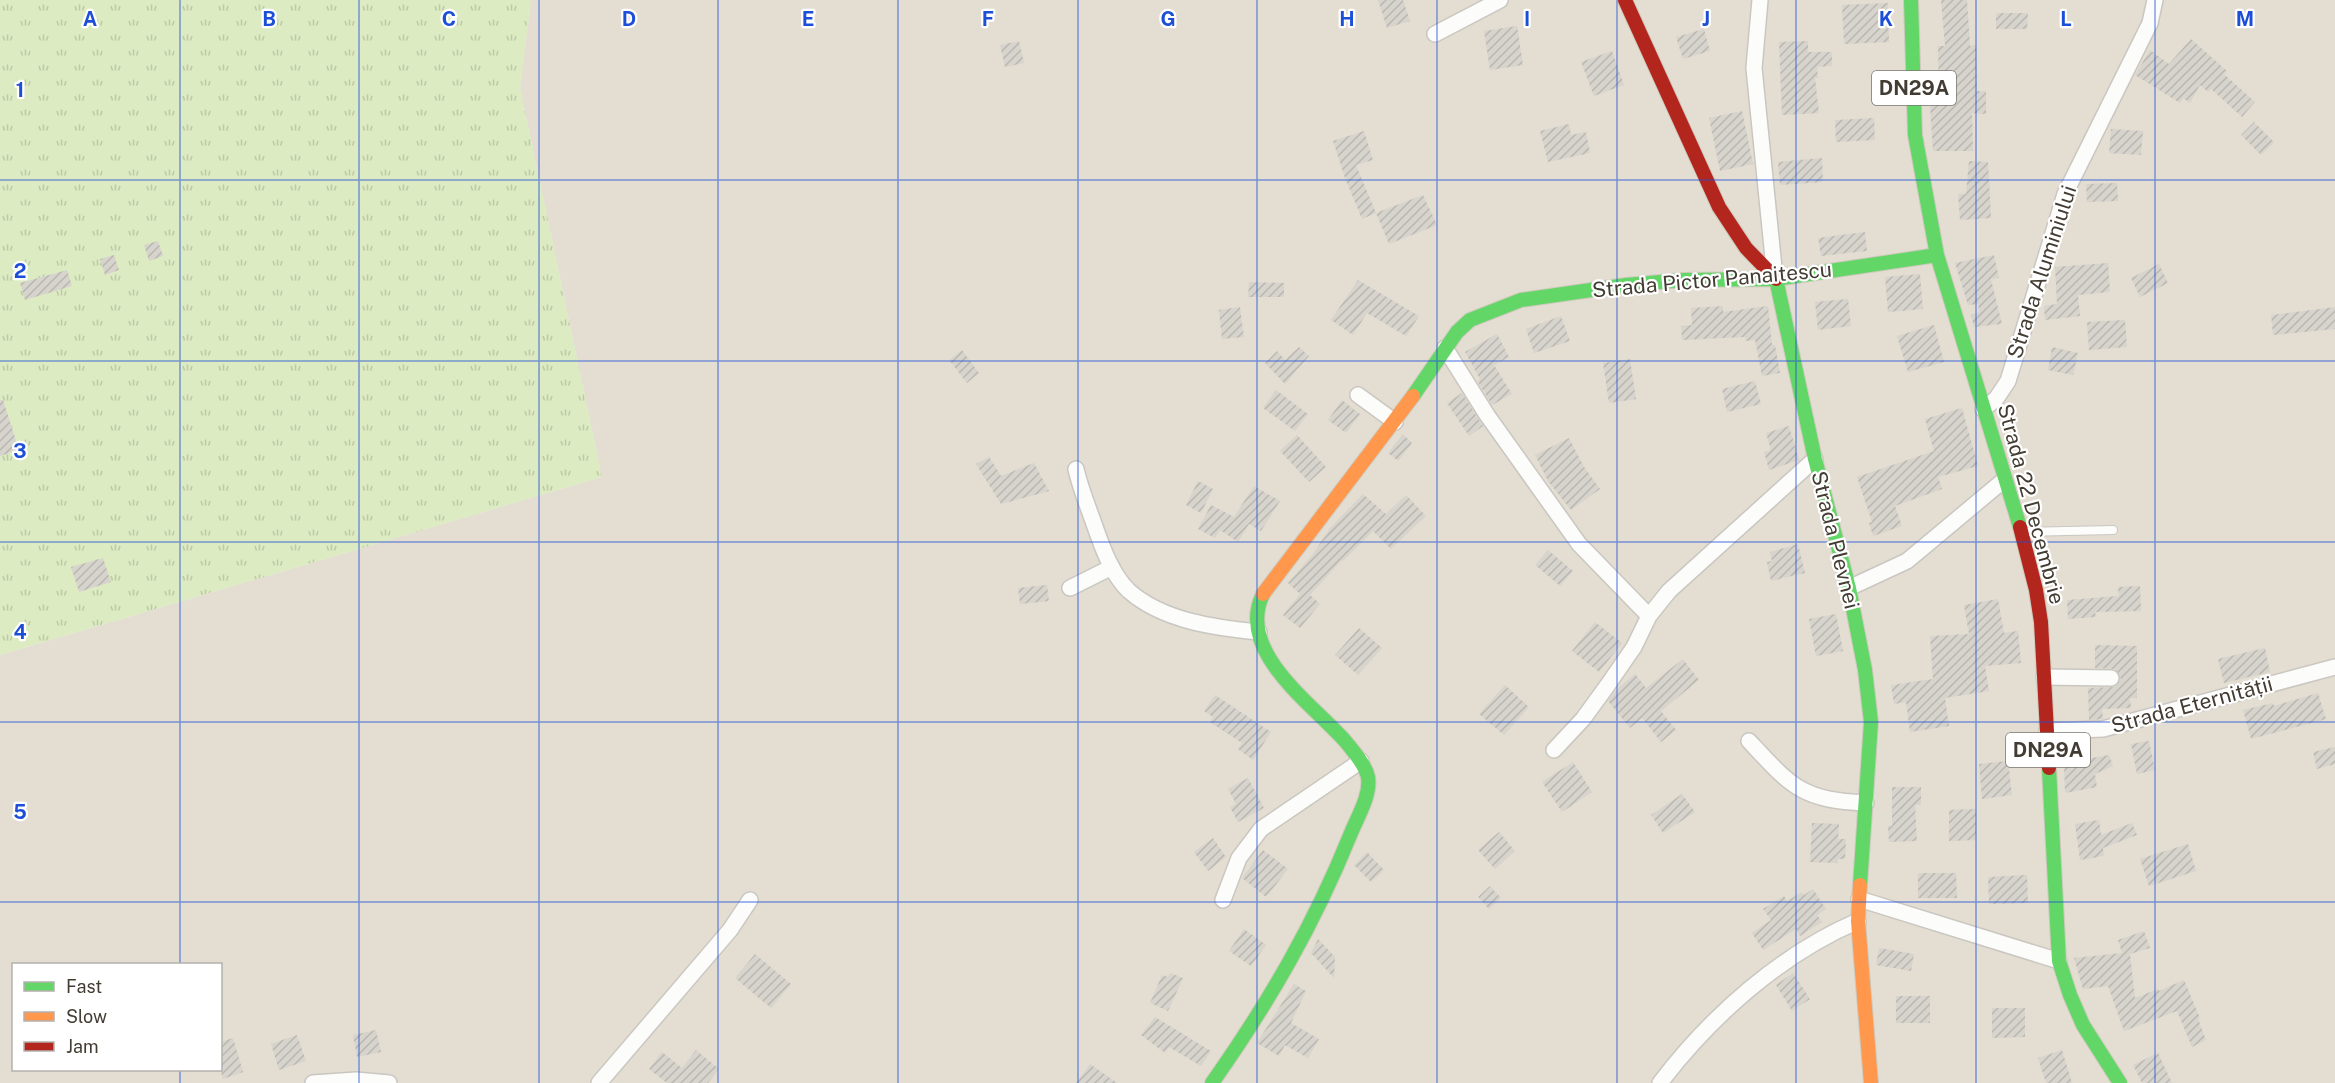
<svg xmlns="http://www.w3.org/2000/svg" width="2335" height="1083" font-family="'Public Sans',sans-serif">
<defs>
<pattern id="grass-tufts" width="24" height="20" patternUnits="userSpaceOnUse" patternTransform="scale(1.5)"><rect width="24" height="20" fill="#dcebc2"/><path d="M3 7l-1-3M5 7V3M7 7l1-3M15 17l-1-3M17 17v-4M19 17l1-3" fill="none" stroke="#becaa7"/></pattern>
<pattern id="building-hatch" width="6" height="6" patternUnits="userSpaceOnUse" patternTransform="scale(1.5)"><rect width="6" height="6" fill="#d7d4cd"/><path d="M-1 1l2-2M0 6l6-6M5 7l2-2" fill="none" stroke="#bab7b0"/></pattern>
</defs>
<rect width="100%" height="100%" fill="#eeece5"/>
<path fill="#e3ddd2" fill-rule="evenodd" d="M531 0H2335V1083H0V655L602 477 520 88ZM14 964H220V1070H14Z"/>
<path fill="url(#grass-tufts)" d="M0 0H531L520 88 602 477 0 655Z"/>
<path fill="url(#building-hatch)" d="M1378 0H1403L1410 21 1387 28Z
M1941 0H1967L1970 46 1976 45 1977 91H1986V114L1972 113 1973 151H1933L1929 91H1939L1938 46H1945Z
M1888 3 1889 42 1844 44 1842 5Z
M1996 13H2028L2027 29H1996Z
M1517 26 1523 65 1490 70 1484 31Z
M1704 29 1710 51 1683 59 1676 37Z
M2191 39 2227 71 2224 74 2255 102 2242 117 2211 89 2208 92 2200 85 2190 103 2183 98 2180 103 2135 75 2150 50 2169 64Z
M1019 41 1024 63 1005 67 1000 45Z
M1808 41V52H1832V66L1817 67 1818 78H1815L1819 113 1782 115 1779 42Z
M1612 51 1624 85 1594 96 1581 62Z
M1742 111 1753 164 1720 171 1709 118Z
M1874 118 1875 140 1836 142 1835 120Z
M2254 122 2274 142 2261 155 2241 135Z
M1569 124 1571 135 1586 132 1590 153 1548 162 1540 131Z
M2111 129 2143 131 2141 155 2109 153Z
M1364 131 1373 160 1356 165 1376 213 1362 219 1345 178 1333 141Z
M1822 158 1823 182 1780 185 1778 162Z
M1969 161 1988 162 1991 218 1960 220 1958 194H1966Z
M2117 183 2118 201 2087 202 2086 184Z
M1423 195 1437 225 1389 244 1376 213Z
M1865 232 1867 251 1821 256 1818 238Z
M158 241 163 256 149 261 144 245Z
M114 255 119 270 105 275 100 259Z
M1994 255 1999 278 1991 279 2002 324 1974 327 1971 315 1979 312 1978 304 1968 305 1955 263Z
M2108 263 2110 292 2078 295 2080 316 2045 320 2044 306 2057 304 2055 267Z
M2159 264 2168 283 2140 297 2131 278Z
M67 270 72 286 25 300 20 283Z
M1920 274 1923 309 1888 312 1885 277Z
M1358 280 1419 316 1406 336 1367 313 1353 335 1331 320Z
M1249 282 1284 283V297H1248Z
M1848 299 1851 326 1818 330 1815 302Z
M1723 306V312L1768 306 1772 345H1775L1780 373 1762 376 1755 340 1746 341 1745 337 1682 340 1681 326 1692 325 1691 308Z
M1240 307 1244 337 1222 339 1219 310Z
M2335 307V329L2273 335 2271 315Z
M1561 316 1570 341 1534 353 1526 329Z
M2125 320 2127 347 2089 350 2087 322Z
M1934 325 1944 362 1908 372 1897 336Z
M1497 334 1509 357 1494 365 1512 394 1492 405 1478 382 1480 379 1465 352Z
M1299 347 1309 356 1285 384 1265 363 1277 351 1285 360Z
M2052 347 2078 353 2073 375 2048 370Z
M962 350 979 373 967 383 949 360Z
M1630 359 1636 399 1609 403 1603 363Z
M1755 381 1761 404 1727 412 1722 389Z
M1276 390 1308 414 1295 431 1263 408Z
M1462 393 1483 426 1469 436 1447 403Z
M0 400H3L19 450 0 456Z
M1342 400 1360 414 1346 433 1328 420Z
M1962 408 1978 466 1938 477 1942 489 1895 506 1902 526 1873 536 1869 523 1872 522 1857 477 1934 451 1925 419Z
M1789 426 1799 460 1769 470 1764 452 1771 450 1766 433Z
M1403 434 1412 443 1398 461 1388 453Z
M1297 435 1326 467 1309 482 1280 451Z
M1569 438 1584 467 1600 489 1571 510 1548 481 1535 455Z
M989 457 1001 476 1034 463 1049 491 1001 504 976 464Z
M1198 481 1213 489 1201 513 1186 505Z
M1254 486 1280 501 1261 531 1249 524 1238 542 1220 530 1215 538 1198 529 1211 505 1234 517Z
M1363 494 1386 514 1406 495 1426 516 1391 549 1373 531 1343 561 1342 560 1310 595 1320 604 1300 628 1283 615 1300 594 1288 583 1313 554 1330 528Z
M1798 544 1805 573 1771 581 1767 562 1772 561 1770 552Z
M1548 550 1573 571 1560 586 1535 565Z
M103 558 111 582 79 592 71 567Z
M1047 585 1049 601 1020 604 1018 588Z
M2140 586 2141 611 2095 612 2096 617 2068 619 2067 600 2119 596 2118 587Z
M1998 599 2004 633 2018 631 2021 663 1985 666 1989 691 1945 698 1949 726 1910 732 1906 702 1894 704 1891 685 1933 679 1930 636 1969 634 1964 605Z
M1836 614 1843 651 1816 656 1809 619Z
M1595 622 1622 643 1599 672 1572 651Z
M1359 628 1382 648 1358 675 1335 655Z
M2095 645 2137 646V698H2130L2131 708 2102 709 2103 719 2089 720 2088 688 2115 687 2121 679 2115 669 2095 668Z
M2265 648 2270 672 2224 683 2218 659Z
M1683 659 1699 680 1661 711 1676 730 1661 742 1642 718 1630 728 1608 701 1617 689 1635 674 1646 688Z
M1505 685 1529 707 1504 735 1479 714Z
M2318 693 2326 719 2251 739 2243 710 2273 703 2274 706Z
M1215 695 1271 732 1253 760 1238 749 1242 743 1210 722 1213 717 1204 711Z
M2149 741 2155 770 2137 774 2131 744Z
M2335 747V764L2317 769 2313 752Z
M2109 755 2113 766 2095 774 2097 787 2065 793 2064 763Z
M2008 761 2012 795 1982 799 1979 764Z
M1573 762 1592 792 1562 812 1542 782Z
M1248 778 1264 808 1238 822 1230 807 1236 804 1228 789Z
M1892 787H1921V805H1915L1917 841 1889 842 1888 826H1892Z
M1682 794 1695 812 1663 833 1651 815Z
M1976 809V840L1949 841V810Z
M2099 820 2101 835 2132 823 2137 835 2103 848 2104 856 2080 860 2075 824Z
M1812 823 1839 824 1838 839H1846L1845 859H1838L1837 863 1810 862Z
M1499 832 1515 851 1495 869 1478 850Z
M1213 838 1226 857 1208 871 1194 852Z
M2188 844 2196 871 2149 886 2140 859Z
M1263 850 1288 869 1266 897 1242 878Z
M1367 852 1384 870 1371 882 1354 865Z
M1918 873H1956L1957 898H1918Z
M2027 875 2028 903 1989 904 1988 877Z
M1490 886 1501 898 1489 909 1478 897Z
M1813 889 1826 909 1817 915 1822 922 1800 936 1796 929 1763 950 1752 933 1771 920 1763 909 1784 896 1787 901 1802 892 1804 895Z
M1244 929 1266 945 1251 966 1229 951Z
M2144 931 2150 948 2130 954 2135 998 2158 989 2159 991 2184 980 2200 1018 2198 1019 2206 1040 2192 1047 2177 1011 2124 1031 2108 986 2083 989 2074 958 2122 953 2118 940Z
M1318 939 1335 957 1334 978 1311 953Z
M1879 948 1914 954 1911 971 1876 965Z
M755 954 791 984 771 1008 735 978Z
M1170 973 1183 978 1168 1011 1150 1003 1162 975 1168 977Z
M1793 973 1810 999 1792 1011 1776 985Z
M1294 984 1306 991 1291 1023 1319 1039 1308 1058 1285 1045 1279 1056 1257 1043Z
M1896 996H1930V1023H1896Z
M1992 1008H2025V1037L1992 1038Z
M1155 1017 1211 1051 1201 1066 1169 1047 1165 1053 1141 1035Z
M376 1030 381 1052 357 1057 353 1035Z
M297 1035 306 1061 279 1070 271 1044Z
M233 1038 243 1072 223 1079 220 1069V1042Z
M696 1050 719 1069 708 1083H667L649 1069 662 1052 682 1068Z
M2062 1050 2072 1083H2046L2038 1058Z
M2158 1053 2172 1083H2142L2133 1065Z
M1090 1064 1117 1083H1076Z"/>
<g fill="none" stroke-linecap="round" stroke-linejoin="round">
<defs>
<path id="lane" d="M2025 532 2113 530"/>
<path id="street" d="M1760 0 1754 68 1775 278
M1435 34 1500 0
M1445 348 1487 415 1579 544 1649 616
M1358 395 1395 422
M1983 409 1996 399 2008 381 2065 194 2150 23 2155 0
M1076 469C1080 487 1087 504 1093 521 1101 544 1111 574 1129 591 1163 621 1216 628 1259 632
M1070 588 1112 567
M1849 588 1907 561 2004 480
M2044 677 2111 678
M2047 731 2103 729 2335 667
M1749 741C1792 787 1801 800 1866 803
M1554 750 1583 719 1607 686 1634 647 1649 616 1669 591 1815 459
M1859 899 2059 961
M1223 900 1239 858 1261 829 1361 761
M313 1083 356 1080 389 1083
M599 1083 730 930 750 900
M1660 1083C1711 1016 1781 954 1858 921"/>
<path id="fast" d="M1911 0 1915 135 1937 255 2020 527
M1776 279 1815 459 1849 588 1865 670 1871 722 1860 885
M1413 396 1457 332 1470 320 1521 300 1626 285 1683 280 1776 279 1937 255
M2049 768 2059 961 2070 995 2083 1025 2120 1083
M1212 1083C1269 1002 1314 925 1351 833 1358 816 1371 795 1368 777 1365 764 1354 752 1346 742 1313 704 1235 652 1263 594"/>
<path id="slow" d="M1263 594 1413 396
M1860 885 1858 921 1871 1083"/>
<path id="jam" d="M1625 0 1719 207 1746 248 1776 279
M2020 527 2036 590 2041 622 2049 768"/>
</defs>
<use href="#lane" stroke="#cac7c1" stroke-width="10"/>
<use href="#street" stroke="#cac7c1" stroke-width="18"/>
<use href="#fast" stroke="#cfcabd" stroke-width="16"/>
<use href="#slow" stroke="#cfcabd" stroke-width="16"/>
<use href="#jam" stroke="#cfcabd" stroke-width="16"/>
<use href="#lane" stroke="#fcfcfb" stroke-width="8"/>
<use href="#street" stroke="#fcfcfb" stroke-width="15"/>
<use href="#fast" stroke="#63d668" stroke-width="14"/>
<use href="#slow" stroke="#ff974d" stroke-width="14"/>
<use href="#jam" stroke="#b3261e" stroke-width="14"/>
</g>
<path fill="none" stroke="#1d4ed8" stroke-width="1.5" stroke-opacity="0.55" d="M180 0V964M359 0V1083M539 0V1083M718 0V1083M898 0V1083M1078 0V1083M1257 0V1083M1437 0V1083M1617 0V1083M1796 0V1083M1976 0V1083M2155 0V1083M0 180H2335M0 361H2335M0 542H2335M0 722H2335M0 902H2335M180 1070V1083"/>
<g text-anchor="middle" stroke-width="4.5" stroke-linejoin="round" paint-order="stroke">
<g fill="#fff" stroke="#7b7670" stroke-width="1.5">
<rect x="1872" y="71" width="84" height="34" rx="4.5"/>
<rect x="2006" y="733" width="84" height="34" rx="4.5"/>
</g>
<g font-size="20" font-weight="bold" fill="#433c32">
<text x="1914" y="95">DN29A</text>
<text x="2048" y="757">DN29A</text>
</g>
<g font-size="21" fill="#433c32" stroke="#fff">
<text transform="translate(2042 272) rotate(-72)" y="7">Strada Aluminiului</text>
<text transform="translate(1712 280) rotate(-5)" y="7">Strada Pictor Panaitescu</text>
<text transform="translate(2031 504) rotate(75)" y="7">Strada 22 Decembrie</text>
<text transform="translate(1835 540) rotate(76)" y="7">Strada Plevnei</text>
<text transform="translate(2192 705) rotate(-15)" y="7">Strada Eternității</text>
</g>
</g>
<g font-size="20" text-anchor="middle" font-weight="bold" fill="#1d4ed8" stroke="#fff" stroke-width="4.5" stroke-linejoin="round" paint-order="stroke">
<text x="90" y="26">A</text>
<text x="269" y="26">B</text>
<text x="449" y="26">C</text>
<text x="629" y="26">D</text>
<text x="808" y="26">E</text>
<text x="988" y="26">F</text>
<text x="1168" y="26">G</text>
<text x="1347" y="26">H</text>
<text x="1527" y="26">I</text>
<text x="1706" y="26">J</text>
<text x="1886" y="26">K</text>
<text x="2066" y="26">L</text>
<text x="2245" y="26">M</text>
<text x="20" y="97">1</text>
<text x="20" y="278">2</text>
<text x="20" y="458">3</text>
<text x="20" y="639">4</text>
<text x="20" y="819">5</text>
</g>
<rect x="12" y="963" width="210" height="108" fill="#ffffff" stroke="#b4b1ad" stroke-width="1.5"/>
<rect x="24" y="982" width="30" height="9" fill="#63d668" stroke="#b4b1ad" stroke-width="1.5"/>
<text x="66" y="993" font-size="18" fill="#433c32">Fast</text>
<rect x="24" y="1012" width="30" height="9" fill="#ff974d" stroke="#b4b1ad" stroke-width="1.5"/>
<text x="66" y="1023" font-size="18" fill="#433c32">Slow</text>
<rect x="24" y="1042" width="30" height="9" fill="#b3261e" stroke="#b4b1ad" stroke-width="1.5"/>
<text x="66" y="1053" font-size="18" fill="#433c32">Jam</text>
</svg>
